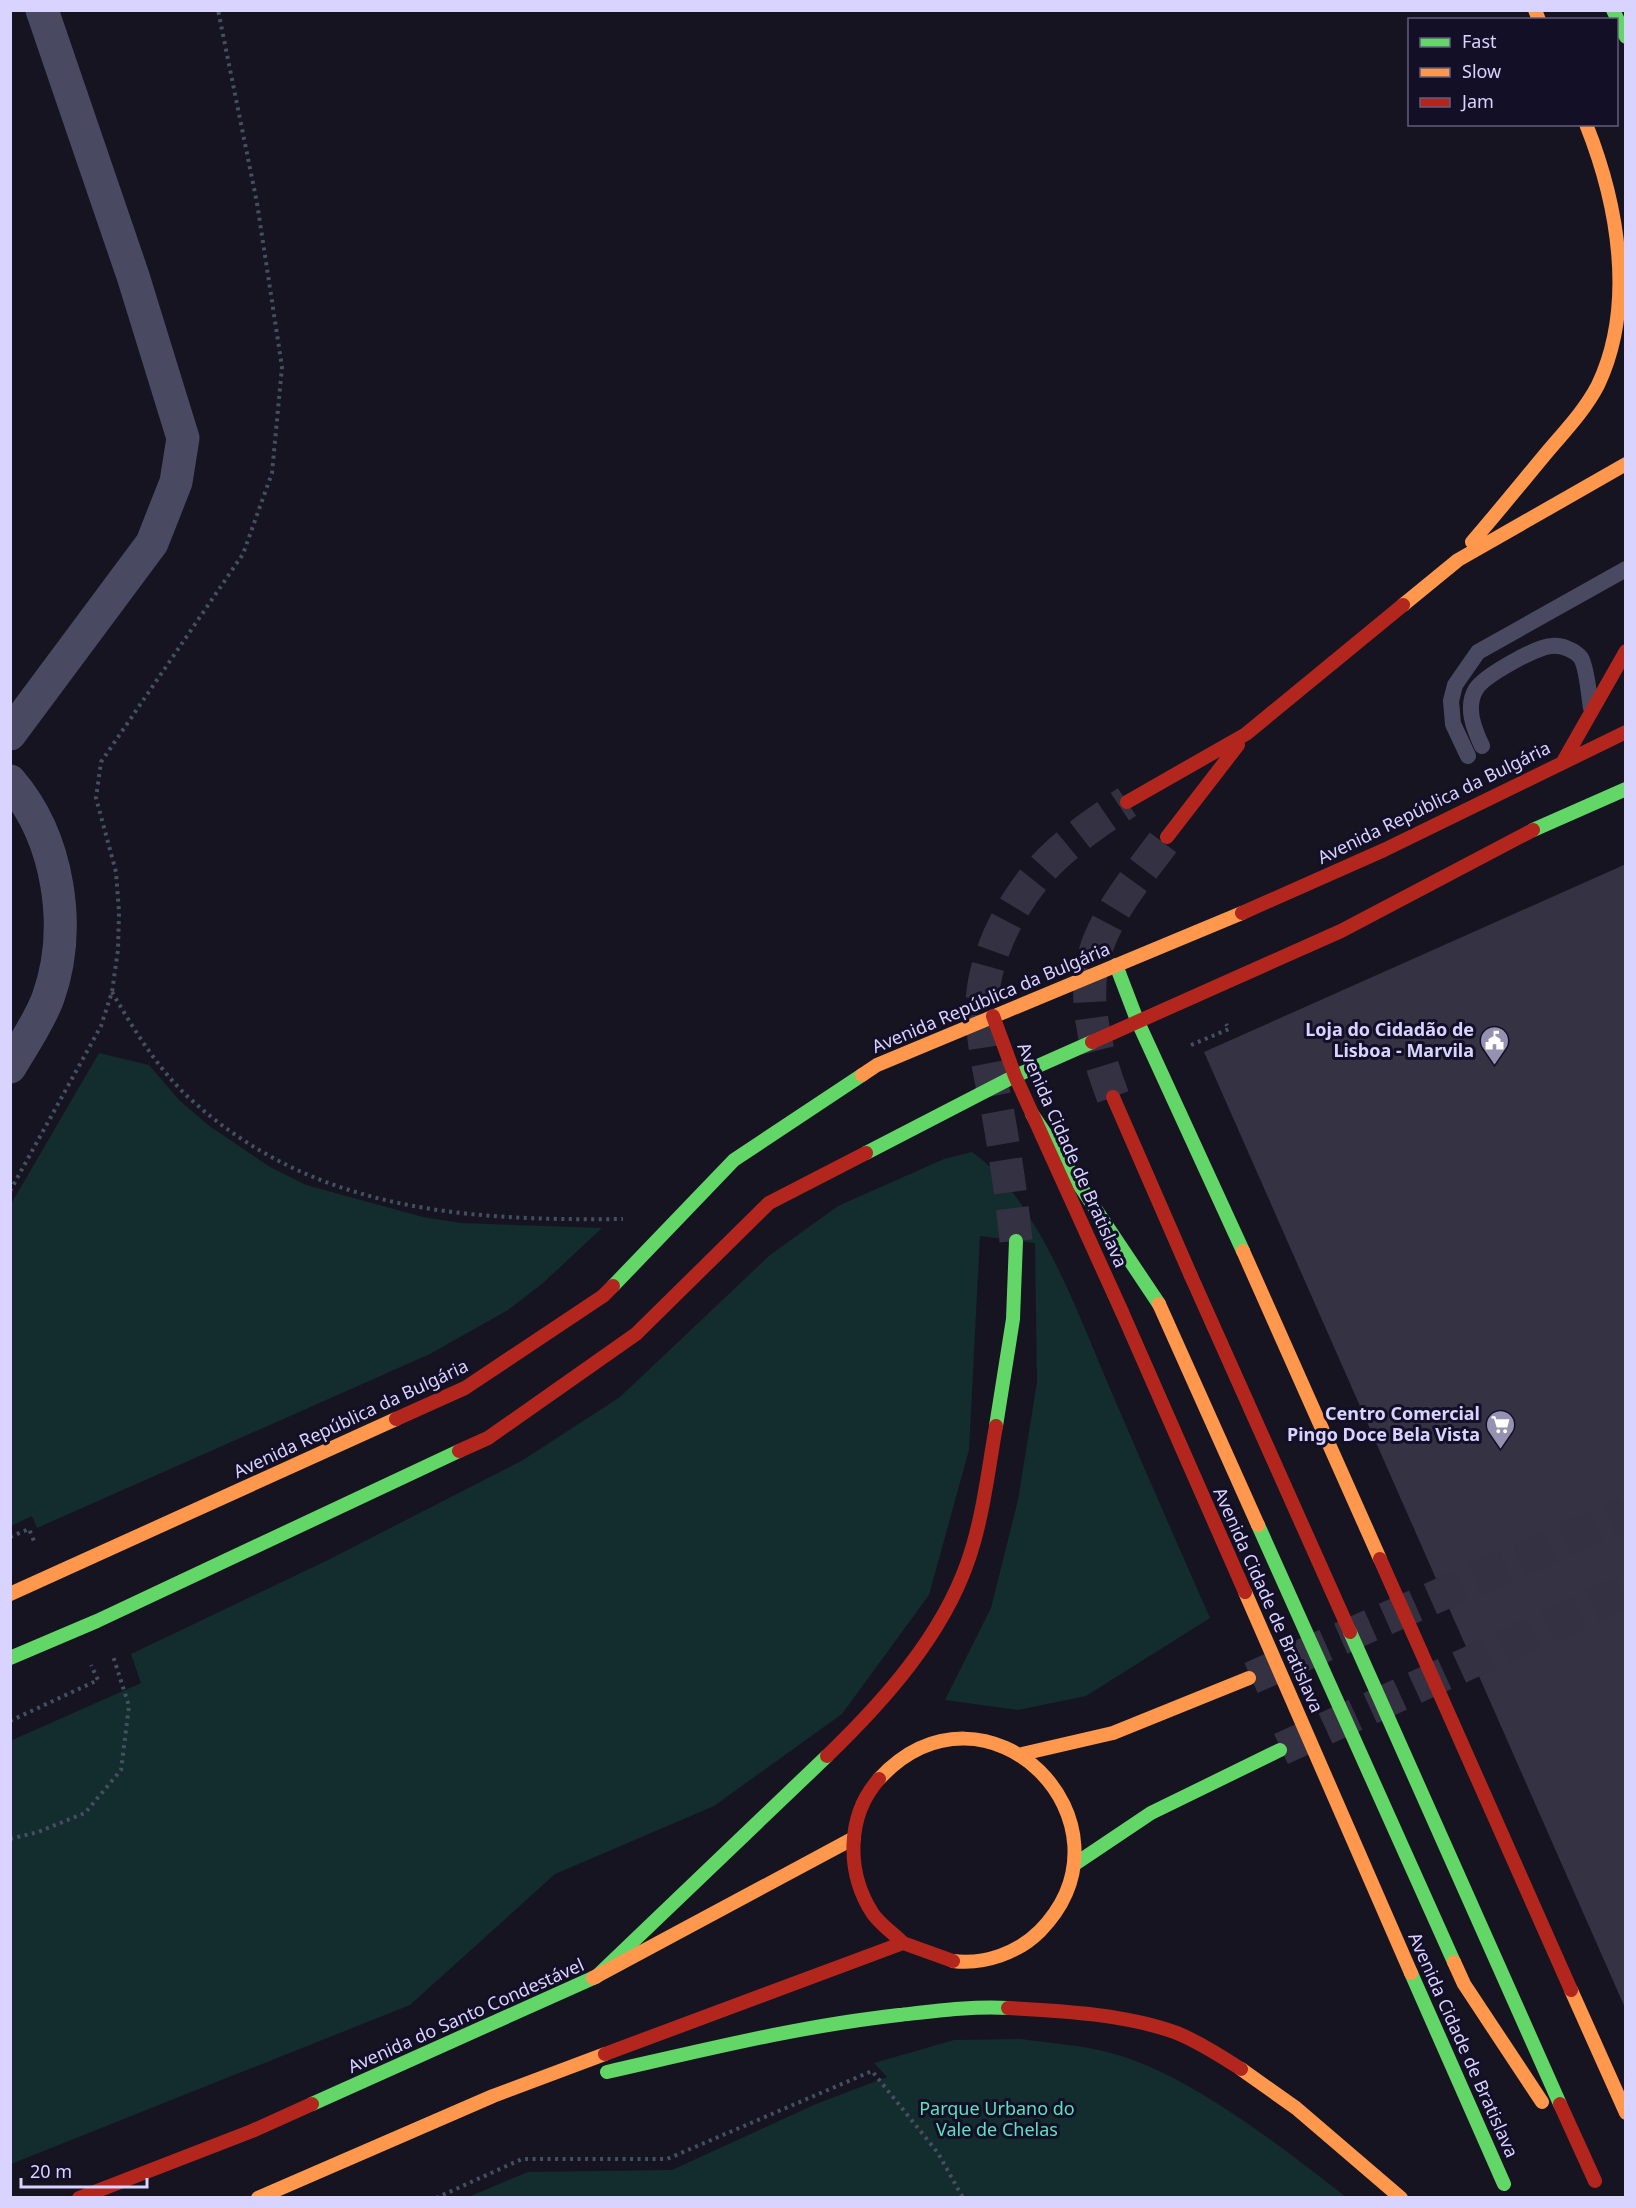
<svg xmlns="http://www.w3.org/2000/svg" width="1636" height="2208" font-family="'Noto Sans',sans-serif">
<rect width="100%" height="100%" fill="#161421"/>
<path fill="#132c2d" d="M99 1053 149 1065 179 1100 208 1125 270 1167 306 1185 423 1217 461 1223 602 1228 543 1283 508 1310 430 1354 37 1528 32 1516 11 1526V1204Z
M972 1152C1039 1199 1080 1320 1112 1393 1144 1468 1177 1543 1210 1618L1086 1696 1018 1710 945 1700 991 1608 1018 1500 1037 1382 1035 1243 980 1236 969 1450 929 1595 842 1714 714 1806 555 1874 410 2005 11 2164 10 1741 141 1683 131 1654 328 1560 523 1460 620 1397 770 1255 838 1206 944 1159Z
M1021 2039C1049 2043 1080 2045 1107 2052 1188 2072 1281 2147 1346 2197H468L528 2172 672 2170 816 2104 887 2077 874 2063 954 2040Z"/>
<path fill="#343243" d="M1626 864V2010L1204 1052Z"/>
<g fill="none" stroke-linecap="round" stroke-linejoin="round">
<path stroke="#333142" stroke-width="33" stroke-dasharray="33 16" stroke-linecap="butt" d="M1113 1097C1095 1049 1079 991 1099 941 1114 903 1143 870 1167 837
M1016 1241C1012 1200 1006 1160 999 1119 993 1085 983 1051 982 1015 979 959 1016 891 1057 854 1079 834 1103 818 1127 802
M1251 1678 1626 1513
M1281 1749 1626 1591"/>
<path stroke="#44505f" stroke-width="4" stroke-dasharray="3 4.5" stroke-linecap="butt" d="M112 992C133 1028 156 1066 186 1095 310 1211 462 1221 623 1219
M1191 1045 1229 1029 1226 1024
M10 1191 101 1026 112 992 118 950 119 912 116 872 96 798 101 762 243 554 272 473 282 367 257 203 218 10
M10 1537 29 1529 34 1541
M10 1721 98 1680 91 1665
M10 1839 38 1832 85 1813 121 1770 129 1706 113 1656
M436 2198 522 2159H667L872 2071 938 2153 963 2198"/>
<path stroke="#4a4962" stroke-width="16" d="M1482 746C1474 729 1465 707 1476 689 1484 676 1537 646 1552 646 1561 645 1575 650 1581 658 1587 668 1589 696 1591 708
M1468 756 1453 724 1451 701 1455 685 1478 652 1626 569"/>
<path stroke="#4a4962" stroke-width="33" d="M10 734 152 543 176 482 183 438 133 276 42 10
M10 781C59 838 73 928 48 998 39 1022 23 1045 10 1067"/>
<path stroke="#63d668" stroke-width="14" d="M1613 10 1626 37
M1533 830 1626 789
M1116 965 1137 1020 1243 1251
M1032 1114 1159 1304
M866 1153 1015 1076 1092 1042
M613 1286 734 1160 862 1075
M996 1426 1013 1319 1016 1241
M10 1658 97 1621 459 1451
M1075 1864 1151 1813 1280 1750
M596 1977 827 1756
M607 2072C704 2050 800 2026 899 2015 935 2011 972 2006 1008 2008
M312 2104 593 1978"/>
<path stroke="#ff974d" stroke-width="14" d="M1535 10 1539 20
M1472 542C1498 512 1523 481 1548 451 1566 430 1585 410 1598 385 1636 305 1618 204 1586 124
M1403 605 1458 560 1626 464
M862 1075 877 1065 1242 913
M10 1594 396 1419
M1022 1754 1113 1733 1249 1678
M879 1779C987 1663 1145 1823 1040 1931 1018 1953 984 1965 953 1961
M593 1978 854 1838
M1241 2069 1296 2108 1401 2198
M258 2198 493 2096 605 2054"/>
<path stroke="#b3261e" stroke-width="14" d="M1564 760 1626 651
M1127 802 1246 734 1403 605
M1167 837 1238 745
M1242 913 1384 850 1626 732
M993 1016 1015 1076 1122 1312
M1092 1042 1341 931 1533 830
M1113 1097 1191 1276
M396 1419 465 1388 603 1296 613 1286
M459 1451 488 1438 636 1334 769 1203 866 1153
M827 1756C884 1701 942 1636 968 1561 983 1518 988 1471 996 1426
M879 1779C846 1816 846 1873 873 1914 881 1925 893 1933 903 1943
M1008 2008C1062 2011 1126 2014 1177 2033 1199 2042 1221 2056 1241 2069
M605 2054 903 1943 953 1961
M79 2198 252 2131 312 2104"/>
<path stroke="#63d668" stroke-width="14" d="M1258 1525 1454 1962
M1350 1632 1560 2104
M1411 1973 1504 2184"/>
<path stroke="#ff974d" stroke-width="14" d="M1243 1251 1380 1559
M1159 1304 1258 1525
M1245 1592 1411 1973
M1454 1962 1464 1984 1542 2102
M1571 1990 1626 2113"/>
<path stroke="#b3261e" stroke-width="14" d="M1191 1276 1350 1632
M1122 1312 1245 1592
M1380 1559 1571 1990
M1560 2104 1595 2181"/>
</g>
<defs>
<symbol id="civic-pin" viewBox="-11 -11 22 30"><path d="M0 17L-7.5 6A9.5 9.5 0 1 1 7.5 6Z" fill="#9591b1" stroke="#130f26"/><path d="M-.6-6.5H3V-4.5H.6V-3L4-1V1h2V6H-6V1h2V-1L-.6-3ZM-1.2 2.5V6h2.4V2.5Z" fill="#fff"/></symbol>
<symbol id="supermarket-pin" viewBox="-11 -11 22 30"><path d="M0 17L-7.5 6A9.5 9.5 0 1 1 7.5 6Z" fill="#9591b1" stroke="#130f26"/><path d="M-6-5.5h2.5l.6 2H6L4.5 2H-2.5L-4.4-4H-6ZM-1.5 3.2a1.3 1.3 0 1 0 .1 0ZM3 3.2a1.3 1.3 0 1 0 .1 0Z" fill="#fff"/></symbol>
</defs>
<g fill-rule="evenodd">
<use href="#civic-pin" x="1478" y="1024" width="33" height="45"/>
<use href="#supermarket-pin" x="1484" y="1408" width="33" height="45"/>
</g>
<g text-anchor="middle" stroke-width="6" stroke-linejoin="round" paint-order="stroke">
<g font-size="18" fill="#d9d4ff" stroke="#130f26">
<text transform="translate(1434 803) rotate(-26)" y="6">Avenida República da Bulgária</text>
<text transform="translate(991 998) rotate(-23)" y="6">Avenida República da Bulgária</text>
<text transform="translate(1072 1155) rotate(66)" y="6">Avenida Cidade de Bratislava</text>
<text transform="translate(351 1419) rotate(-25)" y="6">Avenida República da Bulgária</text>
<text transform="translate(1268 1600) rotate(66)" y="6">Avenida Cidade de Bratislava</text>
<text transform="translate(466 2016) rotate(-24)" y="6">Avenida do Santo Condestável</text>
<text transform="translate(1463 2045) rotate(66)" y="6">Avenida Cidade de Bratislava</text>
</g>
<g font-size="18" font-weight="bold" fill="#d9d4ff" stroke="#130f26" text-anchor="end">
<text x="1474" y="1036">Loja do Cidadão de<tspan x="1474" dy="21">Lisboa - Marvila</tspan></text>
<text x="1480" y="1420">Centro Comercial<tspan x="1480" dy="21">Pingo Doce Bela Vista</tspan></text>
</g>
<g font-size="18" fill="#5fe0c0" stroke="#130f26">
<text x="997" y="2115">Parque Urbano do<tspan x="997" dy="21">Vale de Chelas</tspan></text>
</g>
</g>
<rect width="1636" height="2208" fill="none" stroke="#d9d4ff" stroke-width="24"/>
<rect x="1408" y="18" width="210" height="108" fill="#130f26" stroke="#625e7d" stroke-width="1.5"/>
<rect x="1420" y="38" width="30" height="9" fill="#63d668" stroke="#625e7d" stroke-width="1.5"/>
<text x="1462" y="48" font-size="18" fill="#d9d4ff">Fast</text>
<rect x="1420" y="68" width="30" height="9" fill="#ff974d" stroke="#625e7d" stroke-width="1.5"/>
<text x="1462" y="78" font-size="18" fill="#d9d4ff">Slow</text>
<rect x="1420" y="98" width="30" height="9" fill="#b3261e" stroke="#625e7d" stroke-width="1.5"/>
<text x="1462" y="108" font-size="18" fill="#d9d4ff">Jam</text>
<path d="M21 2178v9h126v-9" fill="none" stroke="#d9d4ff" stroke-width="3"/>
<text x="30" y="2178" font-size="18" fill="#d9d4ff" stroke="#130f26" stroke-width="4.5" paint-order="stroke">20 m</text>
</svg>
